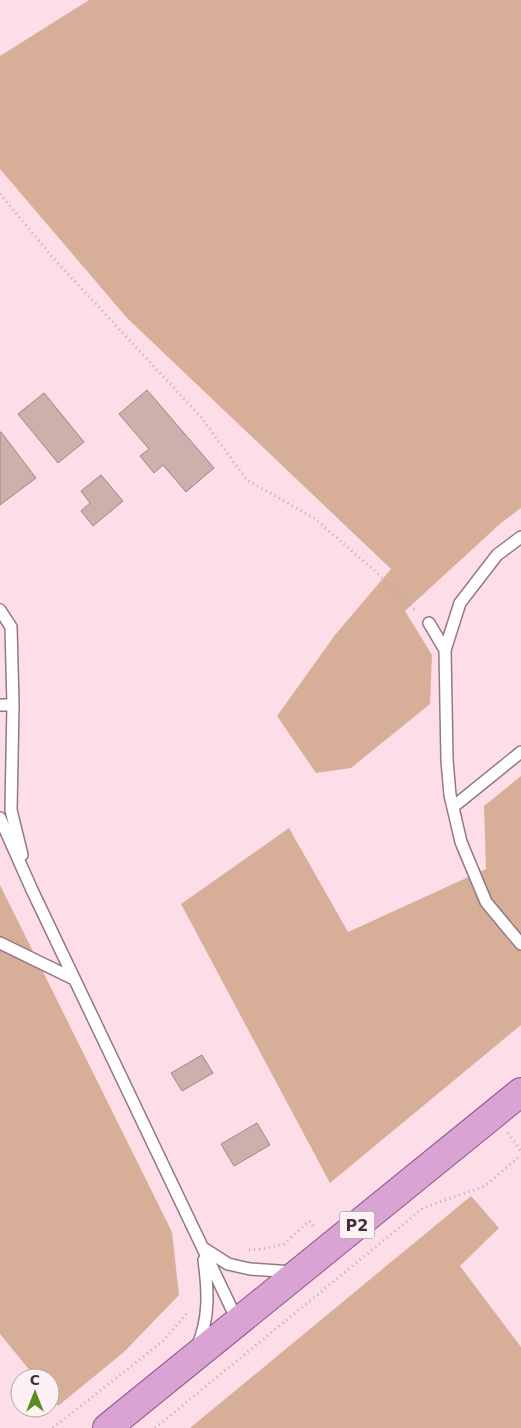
<svg xmlns="http://www.w3.org/2000/svg" width="521" height="1428" font-family="'DejaVu Sans',sans-serif">
<rect width="100%" height="100%" fill="#fddee8"/>
<path fill="#d7af98" d="M89 0H521V508L501 523 405 611 432 655 430 704 351 768 316 773 277 716 335 635 391 569 127 318 0 169V56Z
M521 776V1025L330 1183 181 904 289 828 348 932 486 869 484 806Z
M0 885 172 1232 179 1295 124 1352 58 1406 50 1396V1378H36L0 1334Z
M471 1196 499 1228 460 1266 521 1347V1428H190Z"/>
<path fill="#cdafac" stroke="#a28582" d="M147 390 214 468 186 492 163 465 154 473 140 456 149 449 119 414Z
M44 393 84 442 58 463 18 414Z
M0 432H1L36 478 0 505Z
M101 475 123 501 93 526 81 511 90 503 81 491Z
M202 1055 213 1073 182 1091 171 1073Z
M257 1123 270 1145 234 1166 221 1144Z"/>
<g fill="none" stroke-linecap="round" stroke-linejoin="round">
<defs>
<path id="lane" d="M0 610 11 627 13 705H0
M429 623 445 650 447 760 450 795 461 842 486 902 521 944
M445 650 460 603 497 555 521 537
M13 705 11 810 22 855
M453 807 521 752
M0 818 32 890 238 1322
M0 943 74 979
M203 1248 228 1264 250 1269 293 1272
M197 1347C210 1318 208 1290 204 1260"/>
<path id="primary" d="M107 1428 521 1092"/>
</defs>
<use href="#lane" stroke="#947981" stroke-width="14"/>
<use href="#primary" stroke="#93548a" stroke-width="30"/>
<path stroke="#c2a9b1" stroke-width="3" stroke-dasharray="1 4" stroke-linecap="butt" d="M0 194 54 259 200 416 247 480 314 518 376 572 417 612
M508 1133 521 1151
M249 1250 261 1249 284 1244 309 1221 315 1228
M53 1428 163 1341 189 1311
M155 1428 423 1208 485 1186 521 1155"/>
<use href="#lane" stroke="#fff" stroke-width="11"/>
<use href="#primary" stroke="#d9a3d4" stroke-width="28"/>
</g>
<g text-anchor="middle" stroke-width="4" stroke-linejoin="round" paint-order="stroke">
<rect fill="#fef1f5" stroke="#786c70" stroke-width="1" x="339.5" y="1211.5" width="35" height="27" rx="4"/>
<g font-size="16" font-weight="bold" fill="#3f3337">
<text x="357" y="1231">Р2</text>
</g>
</g>
<g transform="translate(35 1393)"><circle r="24" fill="#fef1f5" stroke="#b2a5a9"/>
<path d="M0-4L9 19L0 12L-9 19Z" fill="#5b8a1d"/>
<text y="-8" font-size="14" font-weight="bold" text-anchor="middle" fill="#3f3337">С</text>
</g>
</svg>
